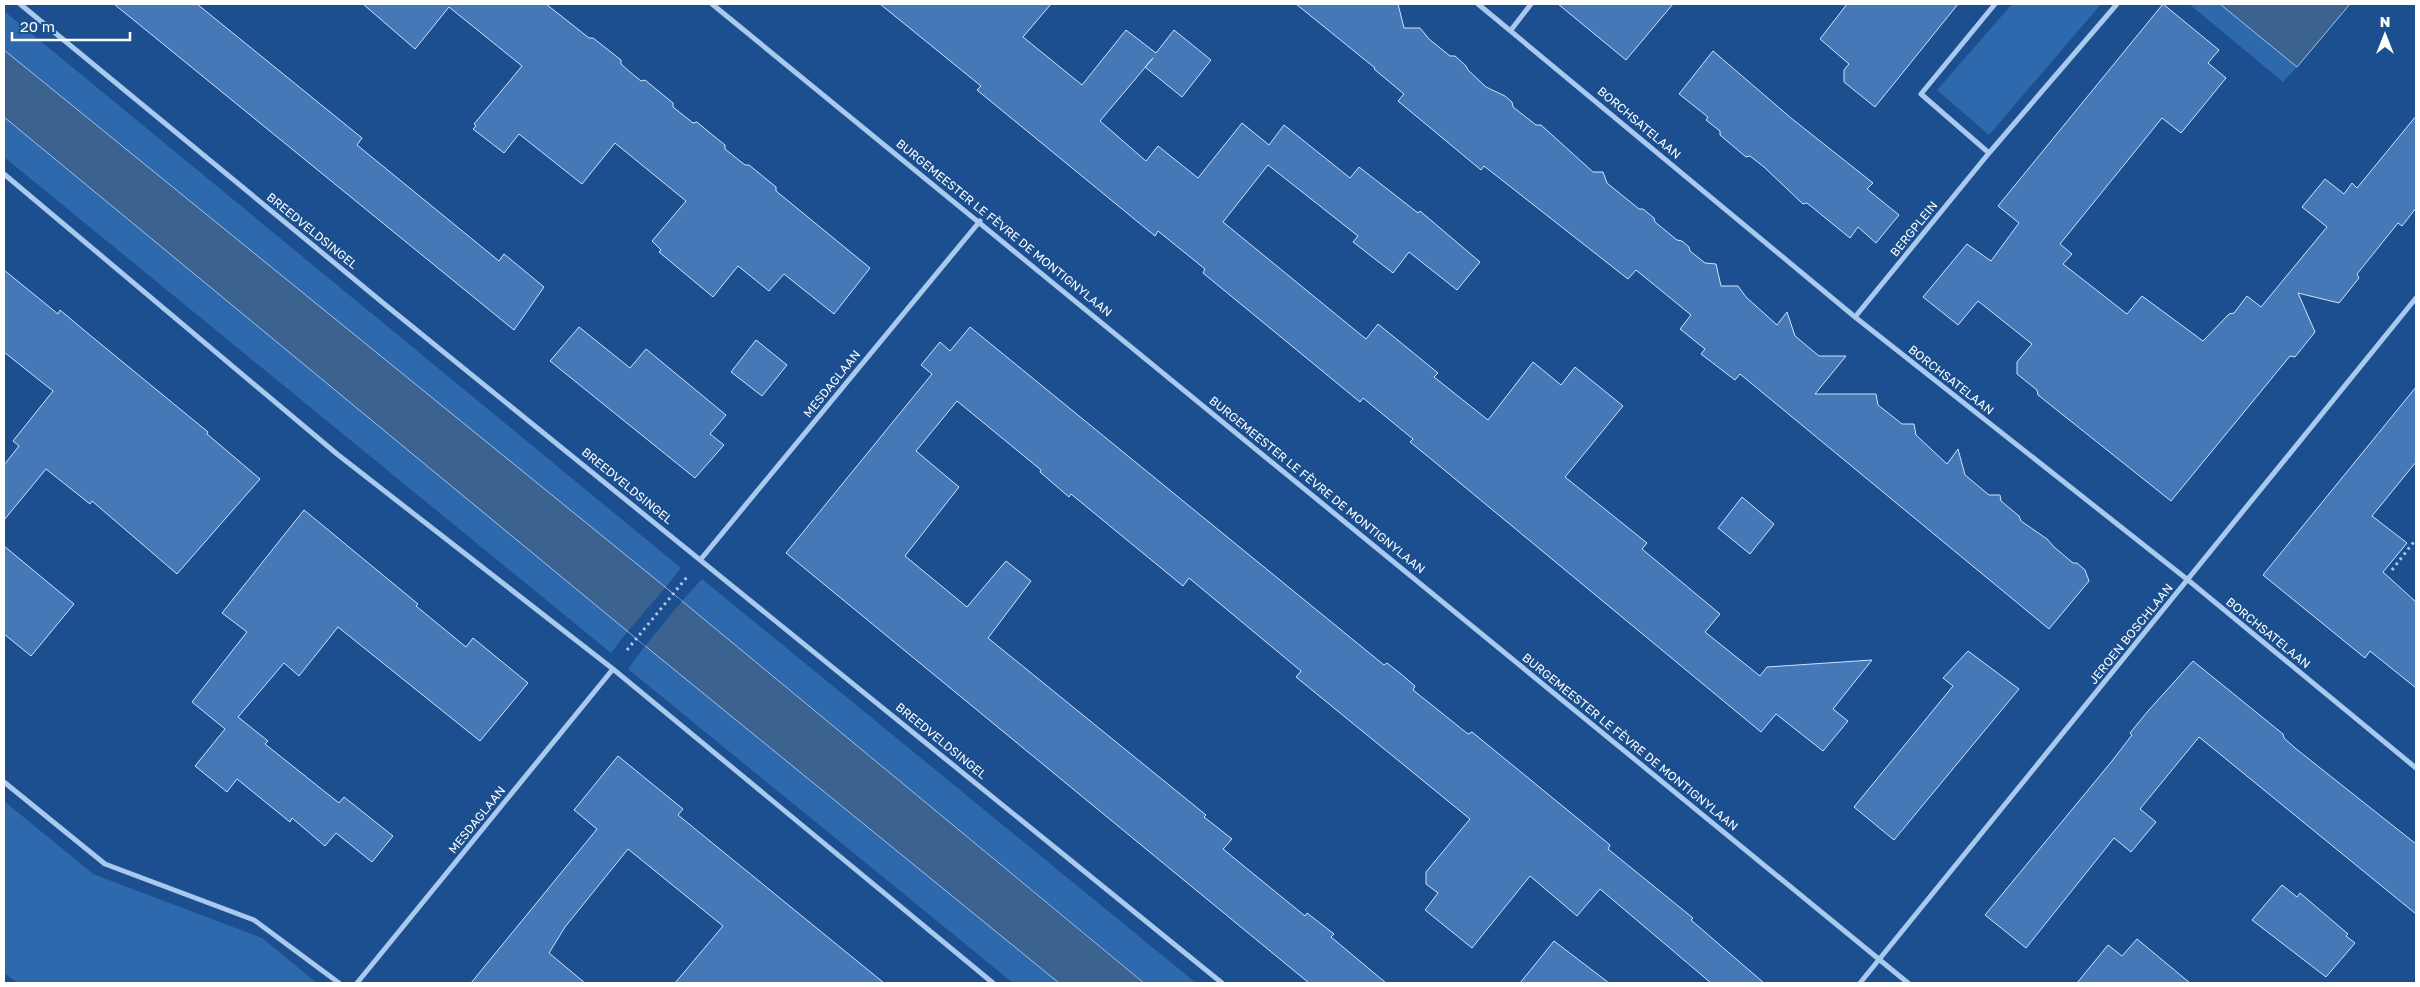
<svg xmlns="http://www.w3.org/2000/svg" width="2420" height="987" font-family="'Golos Text',sans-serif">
<rect width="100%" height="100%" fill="#1b4f8f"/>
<path fill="#2e69ad" d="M2012 4H2101L1989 135 1937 90Z
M2189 4H2220L2297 67 2283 82Z
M4 11 681 568 665 588 4 50Z
M4 117 628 631 611 653 4 157Z
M702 579 1196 983H1145L682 601Z
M645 646 655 654 1059 983H1013L628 669Z
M4 801 93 874 262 938 317 983H18L4 973Z"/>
<path fill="#3c6290" stroke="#9cc4f0" d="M2220 4H2350L2297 67Z
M4 50 659 582 1144 983H1059L655 654 4 117Z"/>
<path fill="#1b4f8f" d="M665 588 682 601 645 646 628 631Z"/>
<path fill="#4478b7" stroke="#cfe3fa" d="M114 4H197L362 138 357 145 499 261 504 254 544 287 514 330Z
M363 4H546L589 38H593L621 60V64L630 72 641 81 645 80 673 103V107L693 123 697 122 710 133 725 145V149L745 165H749L776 187V191L787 200 870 268 834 314 784 274 769 291 738 266 713 297 659 252 661 250 652 241 686 201 615 143 582 184 519 134 504 153 473 129 476 126 474 124 522 66 449 7 415 49Z
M880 4H1051L1023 37 1082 85 1126 30 1156 53 1174 30 1211 60 1182 97 1145 67 1153 58 1100 121 1146 161 1158 146 1198 178 1242 123 1269 145 1284 125 1350 178 1359 167 1418 213 1420 211 1480 262 1457 290 1409 252 1393 273 1353 242 1358 236 1268 165 1223 222 1366 339 1378 324 1438 373 1434 377 1488 420 1533 362 1561 385 1575 367 1623 406 1565 477 1647 543 1642 549 1720 614 1705 632 1760 676 1767 667 1872 660 1833 709 1848 721 1823 751 1776 714 1761 732 1431 459 1410 442 1413 439 1363 398 1360 402 1203 273 1205 269 1158 231 1155 236 977 90 981 86Z
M1296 4H1398L1404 28H1420L1429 39 1450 56H1455L1466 66 1468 70 1486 87 1505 96 1512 102 1513 107 1536 125H1541L1593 172H1603L1607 183 1639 209H1643L1654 218 1655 222 1677 240 1682 241 1689 247 1690 251 1705 263 1716 264 1721 286H1738L1746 297 1777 325 1787 312 1795 336 1819 356H1846L1815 394H1876L1878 405 1902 424H1914L1916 435 1947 464 1958 449 1965 475 1989 495H2000L2001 501 2019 516 2021 521 2047 539 2054 547 2073 563H2077L2085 570 2089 581 2049 629 1740 374 1735 380 1701 354 1705 349 1680 329 1691 315 1663 292 1636 270 1628 279 1484 166 1481 170 1398 101 1404 94 1374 69 1375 68Z
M1558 4H1673L1626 60Z
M1847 4H1958L1875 107 1844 82V70L1849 64 1820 39Z
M2163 4 2219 50 2208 63 2226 78 2181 133 2162 118 2060 244 2072 254 2063 264 2127 314 2142 296 2203 341 2229 314 2234 313 2247 296 2261 307 2327 227 2302 207 2325 179 2344 194 2352 183 2357 188 2416 116V208L2402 226 2398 223 2357 274 2359 278 2339 303 2298 293 2315 332 2295 357 2290 356 2171 501 2038 395 2037 390 2017 374V362L2032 344 1978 301 1958 325 1923 297 1967 244 1991 261 2019 223 1998 206Z
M1713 51 1791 118 1873 183 1867 189 1899 215 1876 243 1858 227 1850 238 1807 203 1803 204 1764 167 1750 156 1746 157 1720 135V131L1706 120 1708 117 1679 94Z
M4 270 58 314 60 310 91 336 208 432 207 434 260 479 177 574 92 501 90 504 46 469 4 520V465L19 446 13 441 53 391 4 352Z
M579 327 630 368 646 349 726 415 710 434 724 445 695 478 550 361Z
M970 327 1384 665 1387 663 1401 674 1415 686 1413 690 1468 734 1472 732 1593 831 1610 845 1608 849 1693 918 1691 920 1764 983H1711L1600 889 1577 916 1530 876 1472 948 1425 910 1438 893 1426 884V872L1470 819 1296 677 1301 671 1189 578 1183 586 1071 494 1069 497 1040 472 1041 470 957 401 916 451 959 487 905 556 967 607 1006 561 1031 581 988 638 1206 815 1204 817 1232 839 1223 849 1305 916 1307 913 1334 934 1331 937 1386 983H1309L786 553 932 374 921 365 940 342 950 351Z
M756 340 787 365 762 396 731 372Z
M2416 387V462L2372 516 2407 543 2383 572 2416 602V688L2370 651 2365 658 2263 575Z
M1742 497 1774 524 1750 554 1718 528Z
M304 510 418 604 416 606 466 647 473 638 528 683 480 741 338 627 299 676 284 663 238 717 268 741 265 744 339 803 344 797 393 836 372 862 336 833 325 846 292 818 290 822 237 779 227 792 195 766 225 729 192 702 247 632 222 613Z
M4 546 74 604 31 656 4 634Z
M1968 651 2019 689 1894 840 1854 807 1953 686 1943 678Z
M2193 661 2283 734 2284 738 2295 748 2416 844V914L2199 737 2140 809 2156 822 2131 852 2114 838 2026 948 1985 915 2112 761 2132 735 2130 733 2148 711Z
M618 756 683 809 678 815 884 983H675L723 926 628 849 565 927 549 953 585 983H471L597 829 574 810Z
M2282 885 2297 897 2300 893 2348 934 2346 936 2355 943 2326 977 2252 920Z
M2137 939 2190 983H2077L2108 945 2122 956Z
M1554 941 1609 983H1520Z"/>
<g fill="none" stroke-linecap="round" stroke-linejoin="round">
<path stroke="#a9c9ee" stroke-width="3" stroke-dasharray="2.5 4" stroke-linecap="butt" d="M2392 570 2416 539
M627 650 687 577"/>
<path stroke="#a9c9ee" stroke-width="5" d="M20 4 388 307 1222 983
M712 4 1908 983
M1478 4 1855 317 2188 580 2416 768
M1511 30 1531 4
M1989 153 1921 94 1995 4
M4 174 337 454 613 669 993 983
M1855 317 1989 153 2117 4
M701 559 980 221
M4 782 105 864 254 920 339 983
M357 983 613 669
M1860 983 2416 298"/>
</g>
<g text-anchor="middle" stroke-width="4" stroke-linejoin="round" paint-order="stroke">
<g font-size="12" fill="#fff" stroke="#1b4f8f">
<text transform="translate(1639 123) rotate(40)" y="4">BORCHSATELAAN</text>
<text transform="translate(1004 228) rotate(39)" y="4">BURGEMEESTER LE FÈVRE DE MONTIGNYLAAN</text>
<text transform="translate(1914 229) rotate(-51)" y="4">BERGPLEIN</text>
<text transform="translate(312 231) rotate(39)" y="4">BREEDVELDSINGEL</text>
<text transform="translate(1951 380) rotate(38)" y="4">BORCHSATELAAN</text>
<text transform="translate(832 384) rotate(-51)" y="4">MESDAGLAAN</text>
<text transform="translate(1317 485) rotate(39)" y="4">BURGEMEESTER LE FÈVRE DE MONTIGNYLAAN</text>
<text transform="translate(627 486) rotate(39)" y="4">BREEDVELDSINGEL</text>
<text transform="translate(2268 633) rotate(39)" y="4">BORCHSATELAAN</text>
<text transform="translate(2131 634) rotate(-51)" y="4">JEROEN BOSCHLAAN</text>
<text transform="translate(941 741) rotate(39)" y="4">BREEDVELDSINGEL</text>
<text transform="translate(1630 742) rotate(39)" y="4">BURGEMEESTER LE FÈVRE DE MONTIGNYLAAN</text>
<text transform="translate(477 820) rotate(-51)" y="4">MESDAGLAAN</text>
</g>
</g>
<rect width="2420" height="987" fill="none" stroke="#ffffff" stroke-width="10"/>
<g transform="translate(2385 35)" stroke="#1b4f8f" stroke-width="4" paint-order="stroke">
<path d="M0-4L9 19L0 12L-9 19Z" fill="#ffffff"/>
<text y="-8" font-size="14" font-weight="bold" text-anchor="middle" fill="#ffffff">N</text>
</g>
<path d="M12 32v8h118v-8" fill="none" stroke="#ffffff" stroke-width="2.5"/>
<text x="20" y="32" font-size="15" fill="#ffffff" stroke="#1b4f8f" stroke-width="4" paint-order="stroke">20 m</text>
</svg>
